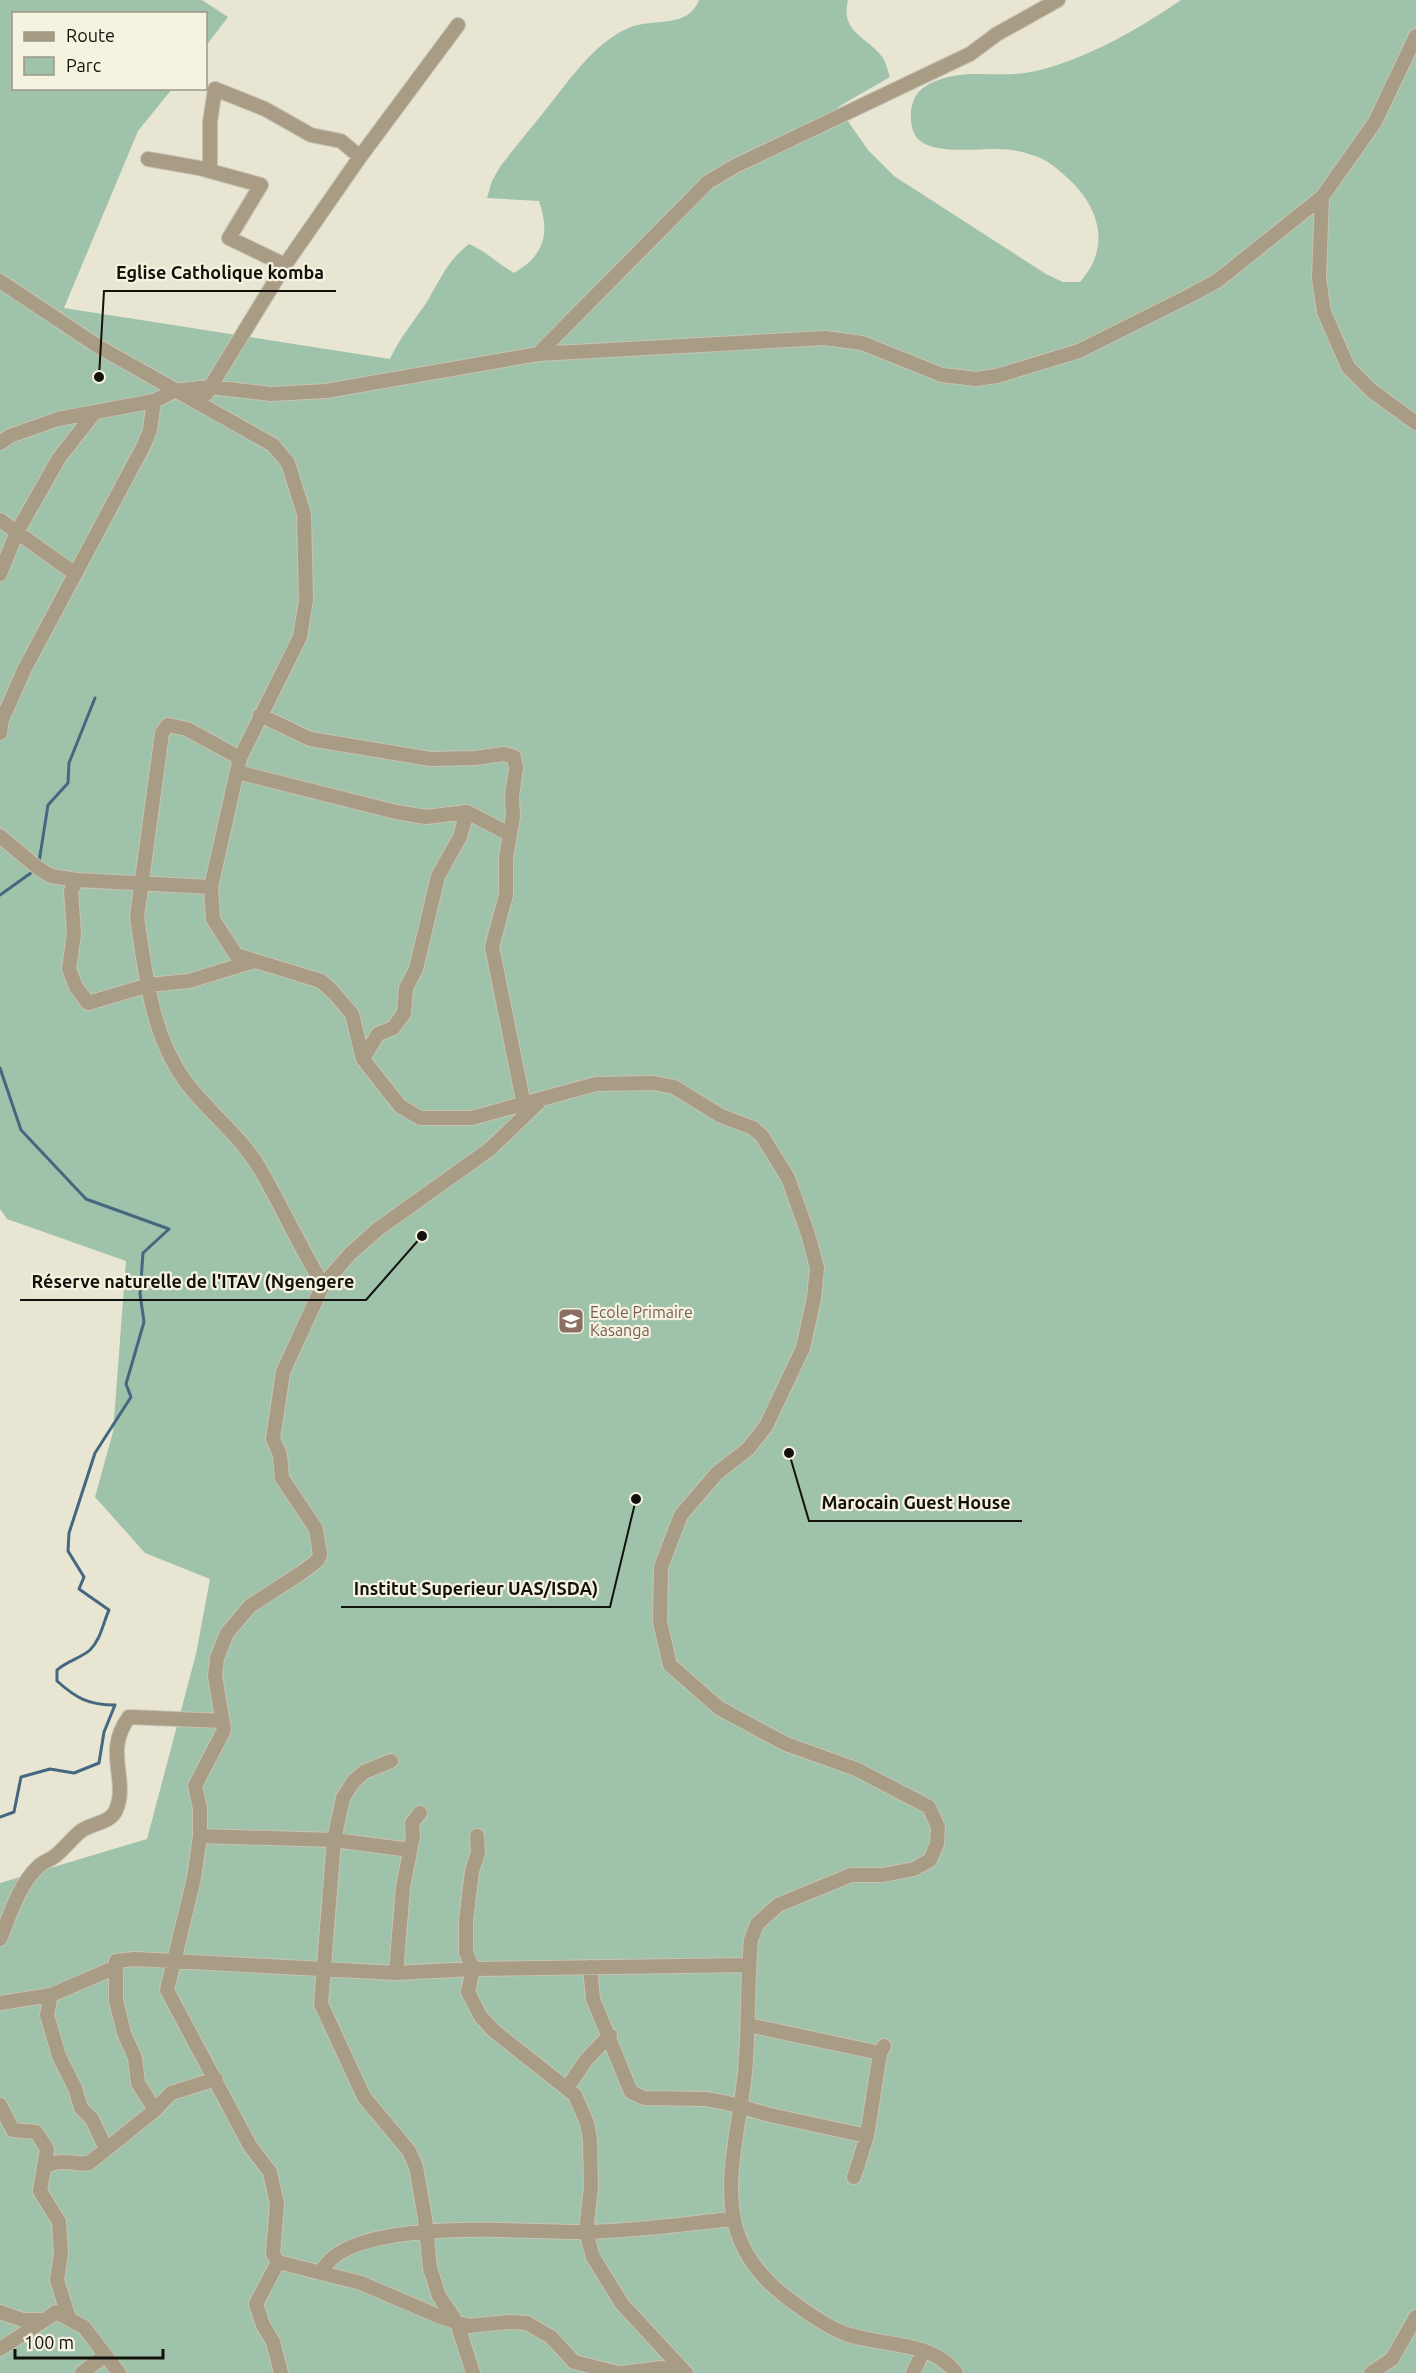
<svg xmlns="http://www.w3.org/2000/svg" width="1416" height="2373" font-family="Ubuntu,sans-serif">
<rect width="100%" height="100%" fill="#e9e5d3"/>
<path fill="#9fc2ab" d="M0 0H202L228 17 206 46V14H14V88L172 89 138 131 64 308 390 359C400 337 415 320 428 300 441 278 448 260 469 244 486 251 498 264 514 273 545 255 550 233 539 201L487 198 492 181 500 167C514 148 529 131 543 113 568 83 593 42 631 27 654 18 688 29 699 0H848C840 33 867 36 883 58 886 63 888 71 890 77L838 107 868 150 894 176 1046 274 1063 282H1080C1114 244 1097 202 1062 173 1054 166 1045 159 1035 156 1024 152 1010 149 999 149 978 148 924 157 914 133 908 119 910 97 923 88 955 66 990 78 1025 73 1077 65 1139 29 1181 0H1416V2373H0V1883L147 1839 196 1654 210 1579 145 1553 95 1497 113 1432 126 1261 7 1219 0 1209Z"/>
<g fill="none" stroke-linecap="round" stroke-linejoin="round">
<path stroke="#456880" stroke-width="3" d="M39 862 48 805 68 783 69 763 95 698
M0 895 35 870
M0 1068 21 1130 86 1199 169 1229
M0 1817 14 1812 21 1777 50 1769 74 1773 99 1763 104 1732 115 1705C88 1705 76 1698 57 1681V1670C67 1661 81 1658 90 1650 101 1639 103 1623 109 1610L79 1589 84 1577 68 1551 69 1533 95 1453 131 1397 126 1384 144 1322 140 1294 143 1253 169 1229"/>
<defs>
<path id="minor" d="M148 159 199 168 261 185 229 238 285 265
M210 171V122L215 89 265 109 311 135 341 141 360 157
M1322 197 1319 278 1324 312 1348 367 1372 391 1416 423
M0 281 99 347 273 445 288 463 304 514 306 600 300 637 240 758 211 887 213 919 236 955 321 981 333 992 352 1014 363 1059 400 1106 420 1118H472L596 1084 654 1083 674 1087 721 1116 753 1128 762 1136 788 1178 808 1234 817 1268 814 1298 803 1348 766 1426 748 1449 717 1473 681 1515 661 1567 660 1622 670 1665 719 1708 786 1744 856 1769 929 1807 938 1827 937 1844 930 1860 914 1869 883 1875H851L778 1905 757 1924 751 1940C747 1984 749 2028 745 2072 736 2161 702 2236 790 2300 805 2311 821 2323 839 2331 876 2348 930 2338 956 2373
M538 354 708 182 735 166 970 54 997 34 1058 0
M206 394 285 265 360 157 458 25
M0 443 10 436 58 419 154 401 174 391 210 387 271 394 326 391 538 354 825 338 862 343 942 375 976 379 997 376 1079 351 1189 296 1217 281 1322 197 1375 122 1416 36
M0 520 74 573
M0 574 17 532 59 458 95 412
M260 715 310 739 430 759 475 758 504 754 514 757 516 768 512 796 513 816 506 858V895L492 947 524 1105
M0 733 2 720 25 668 144 445 150 430 154 401
M240 758 187 729 168 725 162 733 137 917C145 971 151 1032 183 1078 205 1110 240 1134 260 1169 282 1207 300 1247 323 1285
M237 772 396 812 426 817 467 812 509 834
M0 836 38 868 51 876 77 880 211 887
M77 880 71 891 74 934 69 969 76 987 88 1003 149 985 189 981 254 961
M363 1059 378 1034 393 1028 404 1013 406 988 416 969 438 876 460 837 467 812
M391 1761 364 1772 353 1782 343 1798 334 1840 321 2004 364 2097 409 2151 416 2167 425 2218 430 2268 439 2296 457 2323 473 2373
M200 1836 334 1840 410 1850
M477 1836 478 1853 472 1871 466 1921V1952L473 1969 468 1992 481 2017 494 2031 575 2095 587 2123 590 2140 591 2187 586 2232 593 2257 622 2304 683 2370
M0 1939C10 1915 19 1884 39 1866 43 1862 50 1860 55 1856 64 1849 72 1838 81 1831 92 1823 111 1823 116 1810 129 1779 103 1752 129 1717L223 1721
M116 1967V2001L124 2033 135 2058 138 2083 155 2110
M590 1967 593 1999 631 2092 644 2098 705 2099 723 2102 770 2115 867 2136
M396 1973 403 1887 413 1836 412 1823 420 1813
M51 1995 47 2015 59 2056 75 2088 81 2108 92 2119 106 2149
M0 2003 51 1995 116 1967V1961L135 1959 396 1973 473 1969 749 1965
M748 2025 880 2053
M567 2088 586 2060 610 2035
M0 2105 13 2130 36 2132 47 2149 40 2191 59 2222 61 2253 57 2280 69 2318
M45 2166C68 2157 73 2166 89 2163L155 2110 171 2093 216 2079
M854 2177 867 2136 880 2053 884 2046
M278 2262 361 2283 438 2316 468 2326 509 2322 527 2323 551 2337 574 2362 618 2373
M321 2273C346 2214 531 2233 586 2232 635 2231 683 2224 732 2219
M0 2312 23 2320H45L56 2312 84 2327 119 2373
M0 2349 43 2321
M82 2373 104 2356
M281 2373 273 2342 263 2325 256 2304 278 2262 273 2254 277 2204 270 2172 250 2146 167 1990 194 1878 200 1836V1808L195 1786 224 1730 215 1676 217 1658 227 1633 250 1606 301 1573 317 1561 320 1555 316 1529 282 1478 280 1455 273 1439 283 1372 323 1285 350 1254 378 1229 490 1149 540 1101
M622 2373 661 2368 686 2373
M913 2373 923 2352
M1371 2373 1392 2359 1416 2317"/>
</defs>
<use href="#minor" stroke="#c7c3b3" stroke-width="16"/>
<use href="#minor" stroke="#a89c85" stroke-width="14"/>
</g>
<defs>
<symbol id="school-square" viewBox="-11 -11 22 22"><rect x="-9" y="-9" width="18" height="18" rx="4" fill="#8d6e63" stroke="#f6f2e0"/><path d="M0-5L7-2L0 1L-7-2ZM-4 1L0 2.5L4 1V4Q0 6-4 4Z" fill="#fff"/></symbol>
</defs>
<g fill-rule="evenodd">
<use href="#school-square" x="556" y="1306" width="30" height="30"/>
</g>
<g text-anchor="middle" stroke-width="4.5" stroke-linejoin="round" paint-order="stroke">
<g font-size="16" fill="#785e54" stroke="#f6f2e0" text-anchor="start">
<text x="590" y="1318">Ecole Primaire<tspan x="590" dy="18">Kasanga</tspan></text>
</g>
</g>
<path fill="none" stroke="#13110b" stroke-width="2" d="M99 377L104 291H336M422 1236L366 1300H20M789 1453L809 1521H1022M636 1499L610 1607H341"/>
<g fill="#13110b" stroke="#f6f2e0" stroke-width="2">
<circle cx="99" cy="377" r="6"/>
<circle cx="422" cy="1236" r="6"/>
<circle cx="789" cy="1453" r="6"/>
<circle cx="636" cy="1499" r="6"/>
</g>
<g font-size="18" text-anchor="middle" font-weight="bold" fill="#13110b" stroke="#f6f2e0" stroke-width="4.5" stroke-linejoin="round" paint-order="stroke">
<text x="220" y="279">Eglise Catholique komba</text>
<text x="193" y="1288">Réserve naturelle de l'ITAV (Ngengere</text>
<text x="916" y="1509">Marocain Guest House</text>
<text x="476" y="1595">Institut Superieur UAS/ISDA)</text>
</g>
<rect x="12" y="12" width="195" height="78" fill="#f6f2e0" stroke="#9b988b" stroke-width="1.5"/>
<rect x="24" y="32" width="30" height="9" fill="#a89c85" stroke="#9b988b" stroke-width="1.5"/>
<text x="66" y="42" font-size="18" fill="#13110b">Route</text>
<rect x="24" y="57" width="30" height="18" fill="#9fc2ab" stroke="#9b988b" stroke-width="1.5"/>
<text x="66" y="72" font-size="18" fill="#13110b">Parc</text>
<path d="M15 2349v9h148v-9" fill="none" stroke="#13110b" stroke-width="3"/>
<text x="24" y="2349" font-size="18" fill="#13110b" stroke="#f6f2e0" stroke-width="4.5" paint-order="stroke">100 m</text>
</svg>
